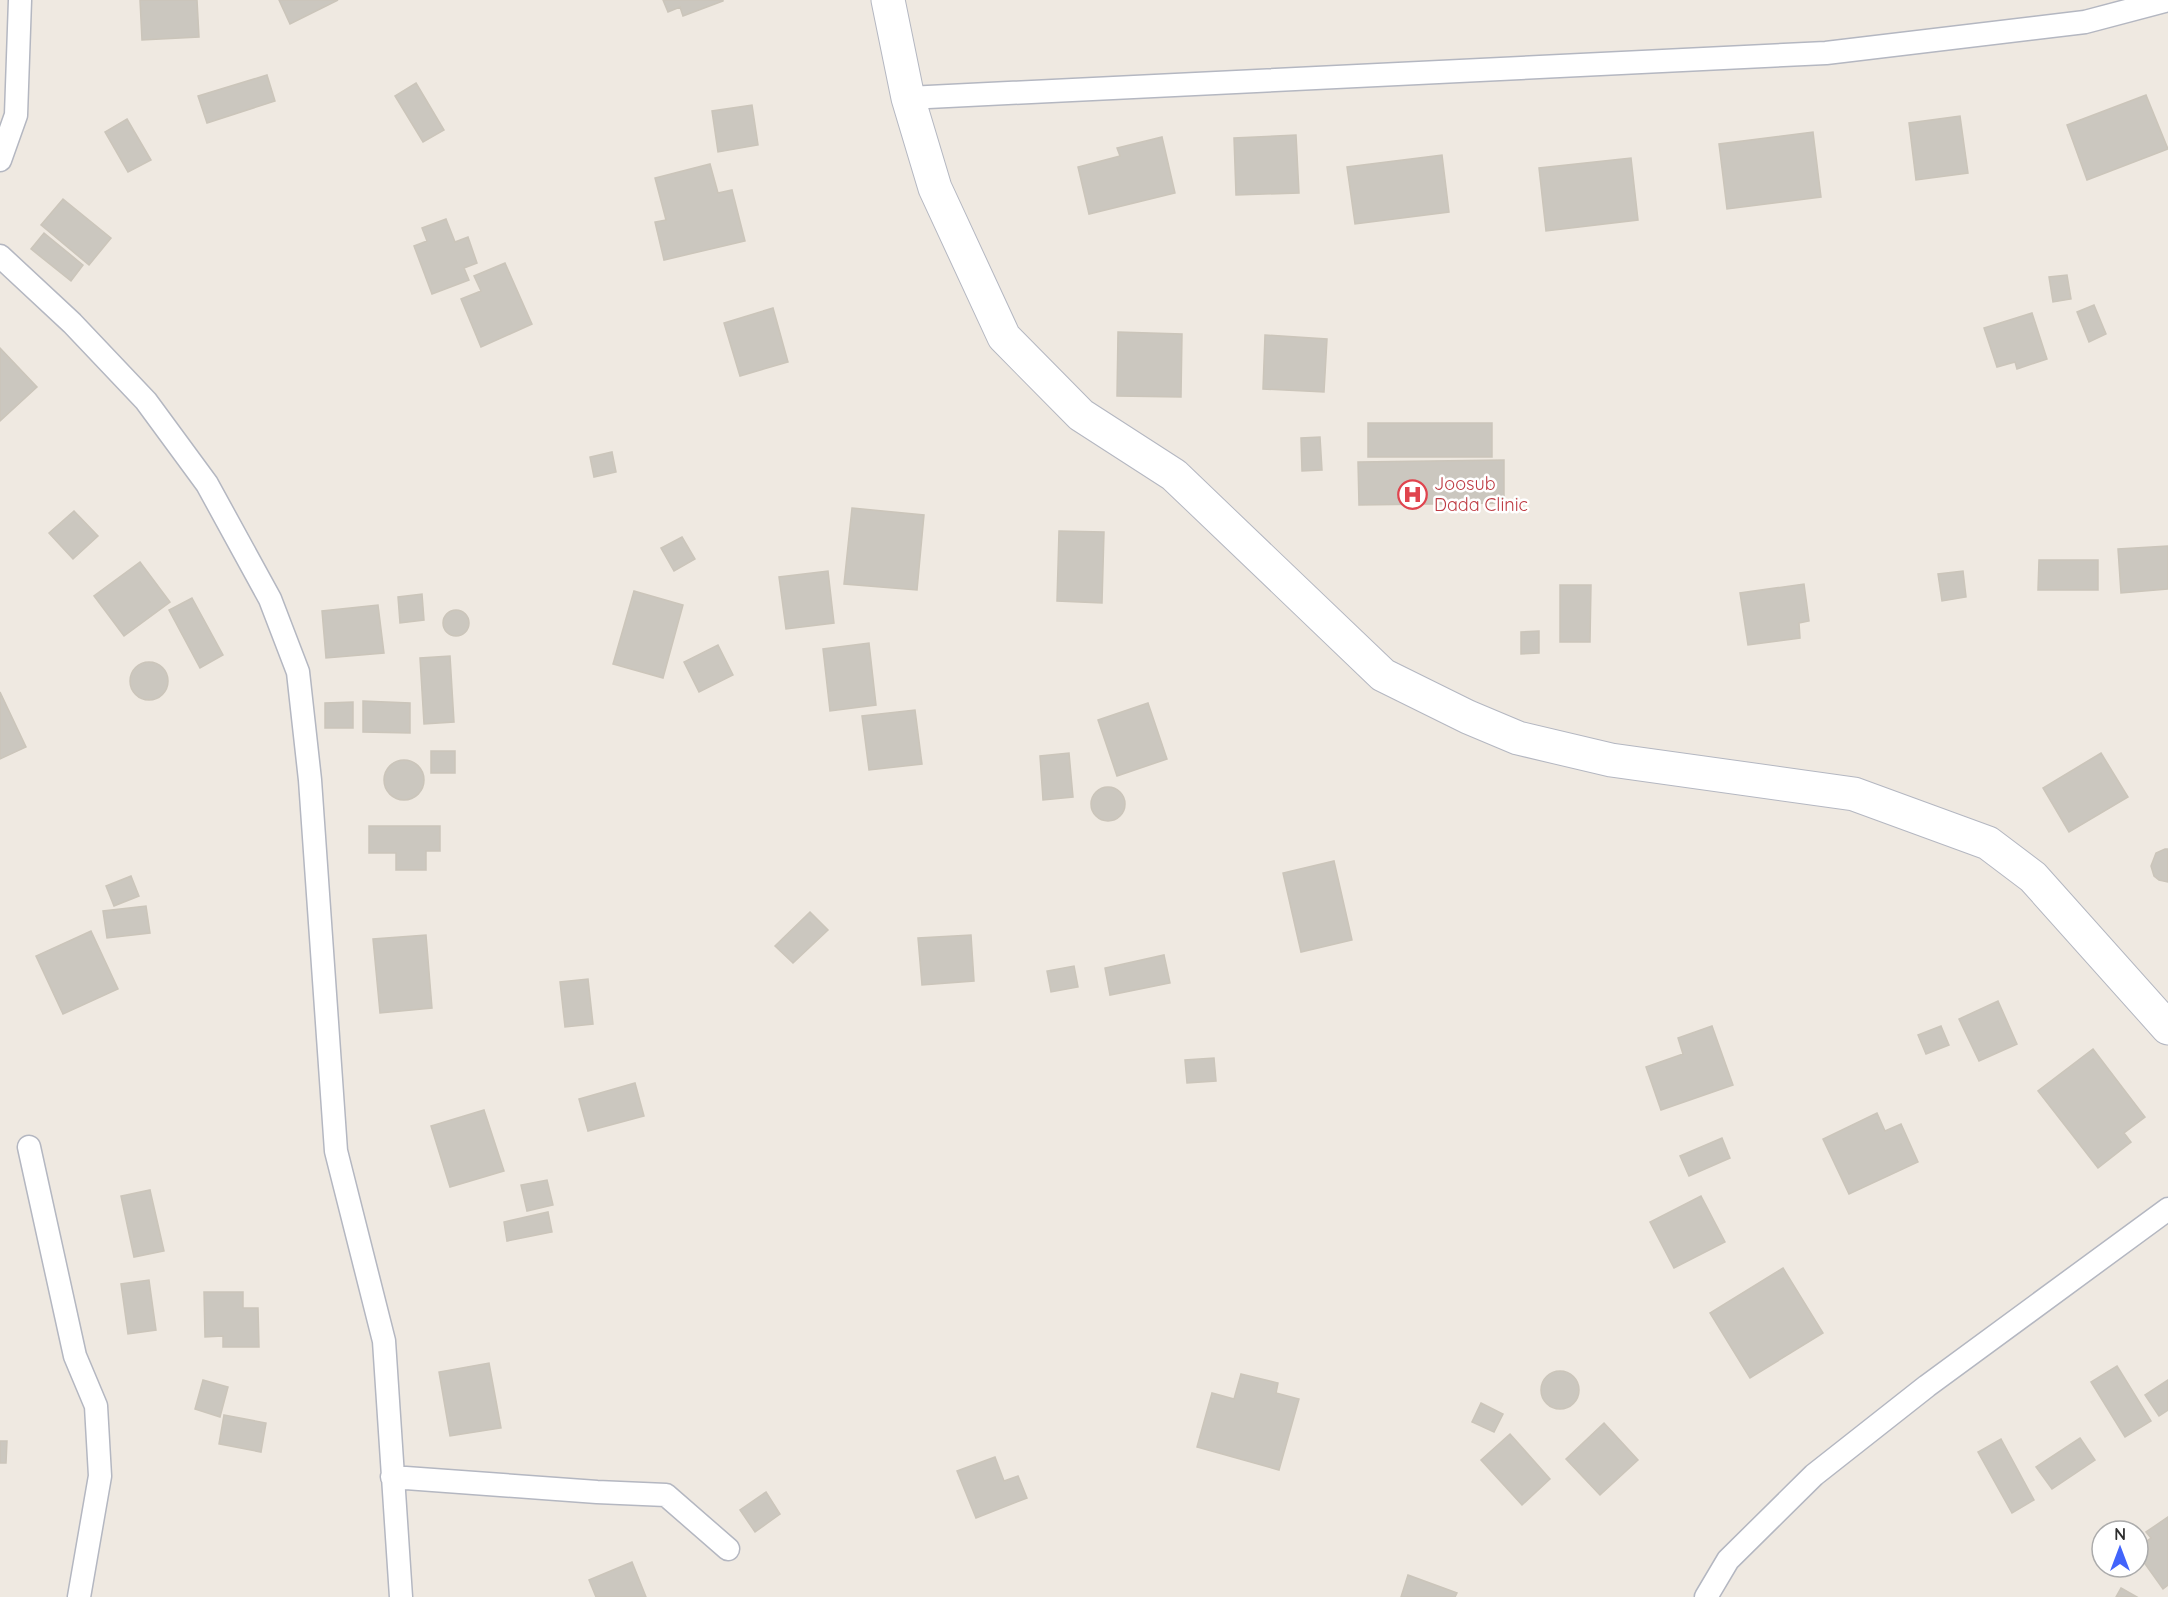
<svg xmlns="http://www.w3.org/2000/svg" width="2168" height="1597" font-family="Quicksand,sans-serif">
<rect width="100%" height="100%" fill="#efe9e1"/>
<path fill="#cbc7bf" stroke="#cbc5ba" stroke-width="1.5" d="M140 0H197L199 37 142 40Z
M279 0H338L290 24Z
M663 0H723V1L683 16 680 7 668 12Z
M267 75 275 101 207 123 198 96Z
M416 83 444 130 423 142 395 96Z
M2146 95 2168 149 2087 180 2067 125Z
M752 105 758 145 718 152 712 111Z
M1960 116 1968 173 1916 180 1909 123Z
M127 119 151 160 128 172 105 132Z
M1813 132 1821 197 1727 209 1719 144Z
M1296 135 1299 193 1236 195 1234 138Z
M1162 137 1175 193 1089 214 1078 167 1120 156 1117 148Z
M1442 155 1449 212 1355 224 1347 167Z
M1631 158 1638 220 1546 231 1539 168Z
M710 164 718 193 732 190 745 241 664 260 655 222 666 220 655 178Z
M63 199 111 238 89 265 41 225Z
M446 219 455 242 468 237 477 263 464 268 469 280 432 294 414 246 427 241 422 228Z
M44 233 83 265 71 281 31 249Z
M505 263 532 324 481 347 461 299 481 291 474 276Z
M2067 275 2071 299 2053 302 2049 277Z
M2094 305 2106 334 2089 342 2077 312Z
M773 308 788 362 740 376 724 323Z
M2032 313 2047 359 2017 369 2015 362 1997 367 1984 328Z
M1118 332 1182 334 1181 397 1117 396Z
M1265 335 1327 339 1324 392 1263 389Z
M0 348 37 387 0 421Z
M1368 423H1492V457H1368Z
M1320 437 1322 470 1302 471 1301 438Z
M612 452 616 472 594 477 590 457Z
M1504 460V503L1359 505 1358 462Z
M852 508 924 515 917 590 844 584Z
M74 511 98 536 73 559 49 533Z
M1059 531 1104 532 1102 603 1057 601Z
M682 537 695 559 674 571 661 548Z
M2168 546V589L2121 593 2118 549Z
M2039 560H2098V590H2038Z
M140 562 170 602 124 636 94 596Z
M828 571 834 623 786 629 779 577Z
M1963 571 1966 597 1942 601 1938 574Z
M1804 584 1809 621 1799 623 1800 638 1748 645 1740 593Z
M1560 585H1591L1590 642H1560Z
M634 591 683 605 663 678 613 664Z
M422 594 424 620 400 623 398 597Z
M192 598 223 655 200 668 169 610Z
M378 605 384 653 326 658 322 611Z
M443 623a13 13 0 1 1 26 0a13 13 0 1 1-26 0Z
M1539 631V653L1521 654V632Z
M869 643 876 705 830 711 823 649Z
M718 645 733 675 699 692 684 662Z
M450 656 454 722 424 724 420 658Z
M130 681a19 19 0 1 1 38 0a19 19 0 1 1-38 0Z
M0 692 26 747 0 759Z
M363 701 410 703V733L363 732Z
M353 702V728H325V703Z
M1148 703 1167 759 1117 776 1098 720Z
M915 710 922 764 869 770 862 716Z
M431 751H455V773H431Z
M1069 753 1073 797 1043 800 1040 756Z
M2101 753 2128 797 2069 832 2043 788Z
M384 780a20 20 0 1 1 40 0a20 20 0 1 1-40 0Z
M1091 804a17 17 0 1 1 34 0a17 17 0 1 1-34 0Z
M369 826H440V851H426V870H396V853H369Z
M2165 849H2168V882L2159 880 2154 876 2151 866 2156 853Z
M1334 861 1352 940 1301 952 1283 873Z
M131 876 139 896 114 906 106 886Z
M146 906 150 933 107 938 103 911Z
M810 912 828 930 793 963 775 946Z
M91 931 118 989 63 1014 36 956Z
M426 935 432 1008 380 1013 373 939Z
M971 935 974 981 922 985 918 938Z
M1164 955 1170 983 1110 995 1105 968Z
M1074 966 1078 987 1051 992 1047 971Z
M588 979 593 1024 565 1027 560 982Z
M1998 1001 2017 1044 1979 1061 1959 1019Z
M1712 1026 1733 1085 1661 1110 1646 1067 1683 1054 1678 1038Z
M1941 1026 1949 1045 1926 1054 1918 1035Z
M2093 1049 2145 1117 2124 1133 2131 1142 2098 1168 2038 1091Z
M1214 1058 1216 1081 1187 1083 1185 1060Z
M635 1083 644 1116 588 1131 579 1099Z
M484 1110 504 1171 450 1187 431 1126Z
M1877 1113 1885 1131 1901 1124 1918 1162 1849 1194 1823 1139Z
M1722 1138 1730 1158 1689 1176 1680 1156Z
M547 1180 553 1205 527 1211 521 1185Z
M150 1190 164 1251 134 1257 121 1196Z
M1701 1196 1725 1242 1674 1268 1650 1222Z
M548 1212 552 1232 507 1241 504 1222Z
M1783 1268 1823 1333 1750 1378 1710 1313Z
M149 1280 156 1330 128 1334 121 1284Z
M204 1292H243V1308H258L259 1347H223V1336L205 1337Z
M489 1363 501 1428 450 1436 439 1372Z
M2117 1366 2151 1421 2125 1437 2091 1382Z
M1541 1390a19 19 0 1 1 38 0a19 19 0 1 1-38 0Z
M1241 1374 1278 1383 1276 1393 1299 1399 1279 1470 1197 1447 1212 1393 1234 1399Z
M203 1380 228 1387 220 1417 195 1409Z
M2168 1380V1410L2159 1416 2145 1395Z
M1481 1403 1503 1414 1494 1432 1472 1422Z
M224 1415 266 1423 261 1452 219 1444Z
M1604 1423 1638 1460 1600 1495 1566 1459Z
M1510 1434 1550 1479 1522 1505 1481 1460Z
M2080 1438 2095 1460 2052 1489 2036 1467Z
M2001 1439 2034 1500 2012 1513 1978 1452Z
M0 1441H7L6 1463H0Z
M995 1457 1004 1481 1018 1476 1027 1498 976 1518 957 1471Z
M766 1492 780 1514 755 1532 740 1510Z
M2168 1517V1585L2163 1589 2138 1554V1547L2151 1538 2146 1532Z
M632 1562 646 1597H596L589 1580Z
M1408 1575 1457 1593 1455 1597H1401Z
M2121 1588 2137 1597H2116Z"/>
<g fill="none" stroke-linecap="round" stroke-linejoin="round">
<defs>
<path id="lane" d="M908 98 1826 53 2085 22 2168 0
M0 160 16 115 20 0
M0 256 72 323 146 401 207 484 270 599 298 672 310 780 336 1151 384 1341 401 1597
M29 1147 75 1356 96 1406 100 1476 79 1597
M392 1477 597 1492 666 1495 728 1549
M1706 1597 1728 1560 1814 1475 1927 1386 2168 1209"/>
<path id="street" d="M888 0 908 98 935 188 1004 337 1081 415 1174 475 1383 675 1468 717 1518 738 1611 760 1854 794 1988 843 2033 877 2168 1028"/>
</defs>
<use href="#lane" stroke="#b4b7c1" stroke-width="25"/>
<use href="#street" stroke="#b4b7c1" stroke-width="35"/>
<use href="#lane" stroke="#fff" stroke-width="22"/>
<use href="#street" stroke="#fff" stroke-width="33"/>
</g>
<defs>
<symbol id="hospital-ring" viewBox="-11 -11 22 22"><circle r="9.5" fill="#fff" stroke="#e0444e" stroke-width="1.5"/><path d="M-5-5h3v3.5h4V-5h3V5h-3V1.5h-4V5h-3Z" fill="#e0444e"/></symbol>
</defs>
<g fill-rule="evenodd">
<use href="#hospital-ring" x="1396" y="478" width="33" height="33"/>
</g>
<g text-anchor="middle" stroke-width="5" stroke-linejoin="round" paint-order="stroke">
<g font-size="18" fill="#be3a42" stroke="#fff" text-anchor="start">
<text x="1434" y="490">Joosub<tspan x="1434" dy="21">Dada Clinic</tspan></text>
</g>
</g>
<g transform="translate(2120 1549)"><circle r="28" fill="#ffffff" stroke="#ababab" stroke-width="1.5"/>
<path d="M0-4.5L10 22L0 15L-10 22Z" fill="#4264fb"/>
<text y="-9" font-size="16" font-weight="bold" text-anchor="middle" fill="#2e2e2e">N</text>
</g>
</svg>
